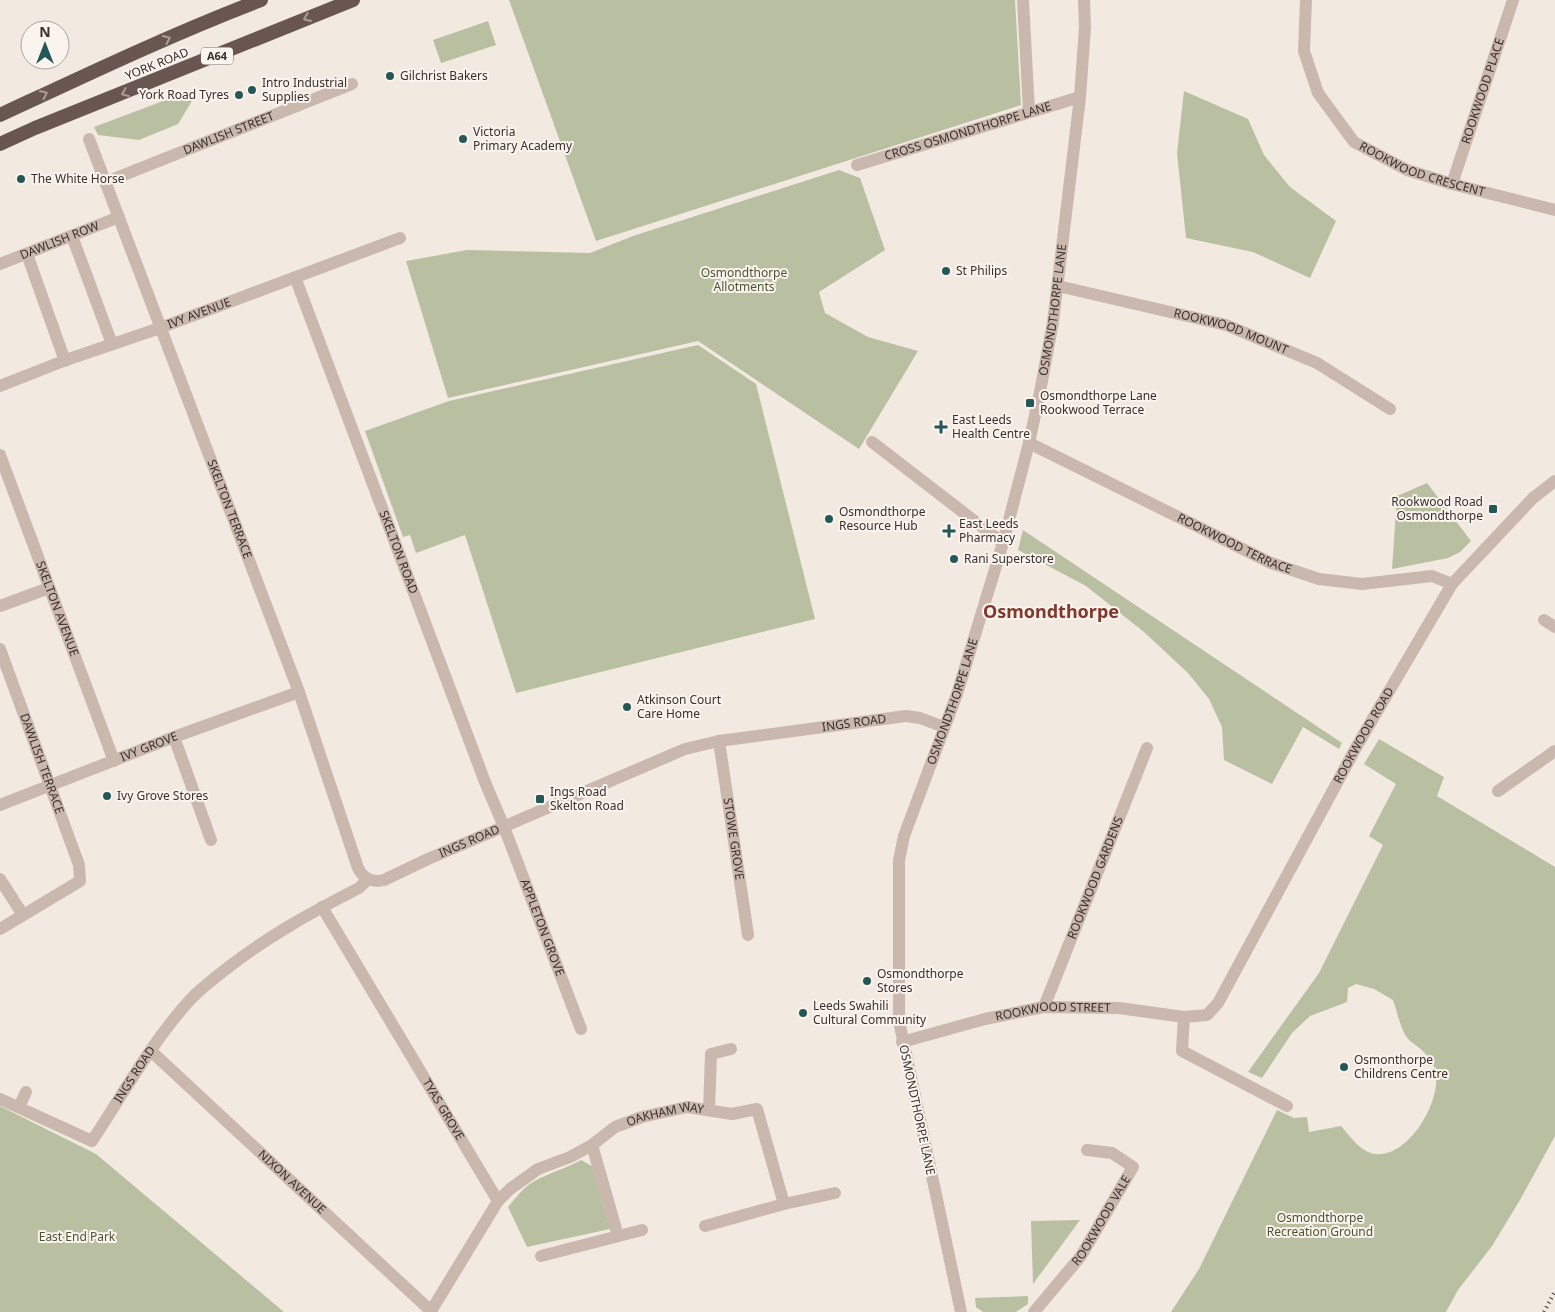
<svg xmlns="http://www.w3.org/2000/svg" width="1555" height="1312" font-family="'Noto Sans',sans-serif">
<rect width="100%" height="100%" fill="#f2e9e1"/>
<path fill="#b9c0a2" d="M509 0H1015L1021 105 596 241Z
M488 21 496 45 441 63 433 40Z
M195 89V96L178 124 139 140 98 135 94 127Z
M1184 91 1248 119 1264 155 1290 187 1336 221 1310 278 1253 252 1186 238 1177 153Z
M839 170 860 178 885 250 819 292 825 313 868 337 918 351 859 449 698 341 448 398 406 261 467 250 590 253 633 236Z
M698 345 756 384 815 619 516 693 465 535 416 553 410 535 403 537 365 431 449 401Z
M1427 483 1471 541 1460 552 1448 558 1392 569 1397 496Z
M1023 530 1342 743 1339 749 1303 727 1272 784 1224 760 1222 727 1209 699 1188 673 1144 632 1086 586 1018 550Z
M1379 739 1444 777 1437 796 1555 867V1136L1520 1200 1492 1246 1458 1290 1446 1312H1171L1199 1269 1277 1110 1294 1118 1307 1117 1309 1132 1341 1126C1349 1135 1357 1147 1368 1152 1404 1167 1444 1100 1435 1070 1432 1059 1423 1050 1414 1044 1412 1042 1407 1039 1406 1036 1400 1027 1397 1011 1393 1000L1374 989 1356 984 1348 988 1347 1002 1310 1016 1292 1033 1262 1078 1248 1072 1319 973 1383 845 1369 836 1396 784 1364 764Z
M0 1106 96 1154 284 1312H0Z
M581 1160 592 1166 610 1229 527 1247 508 1207C514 1200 520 1192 527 1186 543 1174 564 1170 581 1160Z
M1080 1220 1033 1284 1031 1221Z
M1028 1296V1304L1016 1312H983L976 1307 975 1298Z"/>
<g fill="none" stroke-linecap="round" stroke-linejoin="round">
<g stroke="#cab8ae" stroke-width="12">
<path d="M1023 0 1029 111"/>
<path id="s1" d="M1306 0 1304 51 1318 93 1354 142 1407 170 1452 184 1555 210"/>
<path id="s2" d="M89 139 299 692 358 868C364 879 372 883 384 880L428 859 685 749 719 741 906 716 920 718 944 727"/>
<path id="s3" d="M857 165 1080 97"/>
<path id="s4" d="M106 182 352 84"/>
<path id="s5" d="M1452 184 1513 0"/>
<path d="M72 236 112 344"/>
<path d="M27 254 65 361"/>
<path id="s6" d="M0 264 119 217"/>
<path id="s7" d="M295 277 485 782 504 827 581 1029"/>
<path id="s8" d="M1058 286 1226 325 1317 363 1390 409"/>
<path id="s9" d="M0 386 66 360 160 328 400 238"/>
<path d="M872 442 1003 543"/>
<path id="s10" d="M1029 443 1271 563 1319 579 1362 584 1432 576 1452 584"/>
<path id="s11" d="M0 455 114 761"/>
<path d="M0 606 49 588"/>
<path d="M1544 620 1555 627"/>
<path id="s12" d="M0 649 79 865 80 881 0 929"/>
<path d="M174 737 211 840"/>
<path id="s13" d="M719 741 748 935"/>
<path d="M1498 791 1555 751"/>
<path id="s14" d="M0 805 174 737 299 692"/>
<path d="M0 879 23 915"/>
<path id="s15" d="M322 907 498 1201 431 1311"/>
<path id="s16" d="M1044 1007 1147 748"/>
<path d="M1184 1017 1182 1051 1287 1106"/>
<path id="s17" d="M152 1052 432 1312"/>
<path id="s18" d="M0 1099 92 1141C123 1094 152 1042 189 1001 201 988 216 977 230 966 270 935 314 911 359 888L368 879"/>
<path d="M19 1107 26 1092"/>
<path d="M709 1110 711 1054 731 1049"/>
<path d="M592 1145 618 1236"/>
<path id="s19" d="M498 1201 510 1189 538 1169 570 1157 592 1145 615 1127 642 1117 687 1107 732 1114 757 1109 784 1204"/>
<path d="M705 1226 784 1204 835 1193"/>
<path d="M541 1256 642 1230"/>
<path id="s20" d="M1034 1312 1081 1256 1133 1167 1112 1153 1087 1150"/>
</g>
<g stroke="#cab8ae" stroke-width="12">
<path id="s21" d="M902 1042 985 1019 1044 1007 1119 1008 1184 1017 1207 1015 1218 1003 1358 744 1452 584 1533 498 1555 481"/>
<path id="s22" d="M961 1312 899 1021V860L904 836 957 694 1003 543 1029 443 1040 392 1053 322 1080 97 1085 27 1084 0"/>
</g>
<path stroke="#695650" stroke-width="14" d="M0 115C86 75 172 34 261 0
M0 144 35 128 353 0"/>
<path stroke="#392f2c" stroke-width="4" stroke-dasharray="1 4" stroke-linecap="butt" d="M1544 1312 1555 1291"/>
</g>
<defs><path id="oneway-chevron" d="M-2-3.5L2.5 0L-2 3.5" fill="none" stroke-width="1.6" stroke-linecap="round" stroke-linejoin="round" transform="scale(1.25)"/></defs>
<g stroke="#aa9d97">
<use href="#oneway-chevron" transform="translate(307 18) rotate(157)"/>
<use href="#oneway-chevron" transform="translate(167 39) rotate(-24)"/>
<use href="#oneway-chevron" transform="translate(125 93) rotate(158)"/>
<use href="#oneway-chevron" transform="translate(44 94) rotate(-25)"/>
</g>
<g fill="#245857" stroke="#faf3ee" stroke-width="2">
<circle cx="390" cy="76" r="5"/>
<circle cx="252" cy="90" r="5"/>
<circle cx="239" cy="95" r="5"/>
<circle cx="463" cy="139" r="5"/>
<circle cx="21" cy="179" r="5"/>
<circle cx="946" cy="271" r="5"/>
<rect x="1025" y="398" width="10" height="10" rx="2.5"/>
<path d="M938.5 419.5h5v5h5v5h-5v5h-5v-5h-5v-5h5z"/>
<rect x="1488" y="504" width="10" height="10" rx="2.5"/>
<circle cx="829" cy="519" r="5"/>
<path d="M946.5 523.5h5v5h5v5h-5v5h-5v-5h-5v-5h5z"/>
<circle cx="954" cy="559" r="5"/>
<circle cx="627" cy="707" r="5"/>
<circle cx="107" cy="796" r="5"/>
<rect x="535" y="794" width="10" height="10" rx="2.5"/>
<circle cx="867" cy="981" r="5"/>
<circle cx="803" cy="1013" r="5"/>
<circle cx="1344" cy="1067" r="5"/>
</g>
<g text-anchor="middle" stroke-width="4" stroke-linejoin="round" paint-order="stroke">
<rect fill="#faf3ee" stroke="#736a66" stroke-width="1" x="201" y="47.5" width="32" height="17" rx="4"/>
<g font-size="11" font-weight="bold" fill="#392f2c">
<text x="217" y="60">A64</text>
</g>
<g font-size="12" fill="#392f2c" stroke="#faf3ee">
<text transform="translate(157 64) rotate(-22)" y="4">YORK ROAD</text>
<text dy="4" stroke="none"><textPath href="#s5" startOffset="98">ROOKWOOD PLACE</textPath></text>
<text dy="4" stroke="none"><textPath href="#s3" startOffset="116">CROSS OSMONDTHORPE LANE</textPath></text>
<text dy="4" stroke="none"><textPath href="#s4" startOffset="132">DAWLISH STREET</textPath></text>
<text dy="4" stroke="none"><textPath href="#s1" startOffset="230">ROOKWOOD CRESCENT</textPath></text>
<text dy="4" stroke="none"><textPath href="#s6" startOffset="64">DAWLISH ROW</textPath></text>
<text dy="4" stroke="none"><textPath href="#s22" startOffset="1031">OSMONDTHORPE LANE</textPath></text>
<text dy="4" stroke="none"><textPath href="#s9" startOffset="212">IVY AVENUE</textPath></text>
<text dy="4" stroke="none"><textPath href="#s8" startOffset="179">ROOKWOOD MOUNT</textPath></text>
<text dy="4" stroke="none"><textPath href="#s2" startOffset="396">SKELTON TERRACE</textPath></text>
<text dy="4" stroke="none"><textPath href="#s10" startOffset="229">ROOKWOOD TERRACE</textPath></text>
<text dy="4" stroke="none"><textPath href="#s7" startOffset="294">SKELTON ROAD</textPath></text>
<text dy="4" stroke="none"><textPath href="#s11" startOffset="164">SKELTON AVENUE</textPath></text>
<text dy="4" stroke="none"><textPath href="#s22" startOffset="626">OSMONDTHORPE LANE</textPath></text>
<text dy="4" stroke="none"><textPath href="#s2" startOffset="1308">INGS ROAD</textPath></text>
<text dy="4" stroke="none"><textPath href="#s21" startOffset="631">ROOKWOOD ROAD</textPath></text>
<text dy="4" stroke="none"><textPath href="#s14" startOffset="160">IVY GROVE</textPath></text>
<text dy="4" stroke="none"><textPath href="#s12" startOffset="122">DAWLISH TERRACE</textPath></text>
<text dy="4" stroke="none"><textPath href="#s13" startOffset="99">STOWE GROVE</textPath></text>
<text dy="4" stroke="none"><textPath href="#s2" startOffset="902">INGS ROAD</textPath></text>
<text dy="4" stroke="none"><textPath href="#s16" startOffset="139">ROOKWOOD GARDENS</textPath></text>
<text dy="4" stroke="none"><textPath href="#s7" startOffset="696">APPLETON GROVE</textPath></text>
<text dy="4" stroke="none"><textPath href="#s21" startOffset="155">ROOKWOOD STREET</textPath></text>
<text dy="4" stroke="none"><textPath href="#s18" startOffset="180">INGS ROAD</textPath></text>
<text dy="4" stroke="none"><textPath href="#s15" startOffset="236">TYAS GROVE</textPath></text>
<text transform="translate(917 1110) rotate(78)" y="4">OSMONDTHORPE LANE</text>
<text dy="4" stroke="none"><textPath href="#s19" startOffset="192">OAKHAM WAY</textPath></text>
<text dy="4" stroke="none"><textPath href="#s17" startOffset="191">NIXON AVENUE</textPath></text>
<text dy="4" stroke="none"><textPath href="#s20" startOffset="114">ROOKWOOD VALE</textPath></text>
</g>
<g font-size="12" fill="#392f2c" stroke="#faf3ee" text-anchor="start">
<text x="400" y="80">Gilchrist Bakers</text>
<text x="262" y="87">Intro Industrial<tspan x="262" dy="14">Supplies</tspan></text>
<text x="229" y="99" text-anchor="end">York Road Tyres</text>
<text x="473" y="136">Victoria<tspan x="473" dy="14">Primary Academy</tspan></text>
<text x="31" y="183">The White Horse</text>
<text x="956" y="275">St Philips</text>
<text x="1040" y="400">Osmondthorpe Lane<tspan x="1040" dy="14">Rookwood Terrace</tspan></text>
<text x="952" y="424">East Leeds<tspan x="952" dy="14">Health Centre</tspan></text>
<text x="1483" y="506" text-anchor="end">Rookwood Road<tspan x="1483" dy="14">Osmondthorpe</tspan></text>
<text x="839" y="516">Osmondthorpe<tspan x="839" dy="14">Resource Hub</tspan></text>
<text x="959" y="528">East Leeds<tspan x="959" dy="14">Pharmacy</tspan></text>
<text x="964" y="563">Rani Superstore</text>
<text x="637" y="704">Atkinson Court<tspan x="637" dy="14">Care Home</tspan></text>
<text x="550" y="796">Ings Road<tspan x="550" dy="14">Skelton Road</tspan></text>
<text x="117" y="800">Ivy Grove Stores</text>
<text x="877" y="978">Osmondthorpe<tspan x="877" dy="14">Stores</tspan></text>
<text x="813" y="1010">Leeds Swahili<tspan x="813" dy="14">Cultural Community</tspan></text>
<text x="1354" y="1064">Osmonthorpe<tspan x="1354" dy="14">Childrens Centre</tspan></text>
</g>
<g font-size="12" fill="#4b5531" stroke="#faf3ee">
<text x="744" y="277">Osmondthorpe<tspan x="744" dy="14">Allotments</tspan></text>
<text x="1320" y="1222">Osmondthorpe<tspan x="1320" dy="14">Recreation Ground</tspan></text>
<text x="77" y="1241">East End Park</text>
</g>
<g font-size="18" font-weight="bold" fill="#82382a" stroke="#faf3ee">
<text x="1051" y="618">Osmondthorpe</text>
</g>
</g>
<g transform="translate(45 45)"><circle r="24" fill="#faf3ee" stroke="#ada5a0"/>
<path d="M0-4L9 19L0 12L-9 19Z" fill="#245857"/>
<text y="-8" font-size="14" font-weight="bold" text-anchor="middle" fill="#392f2c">N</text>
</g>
</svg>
